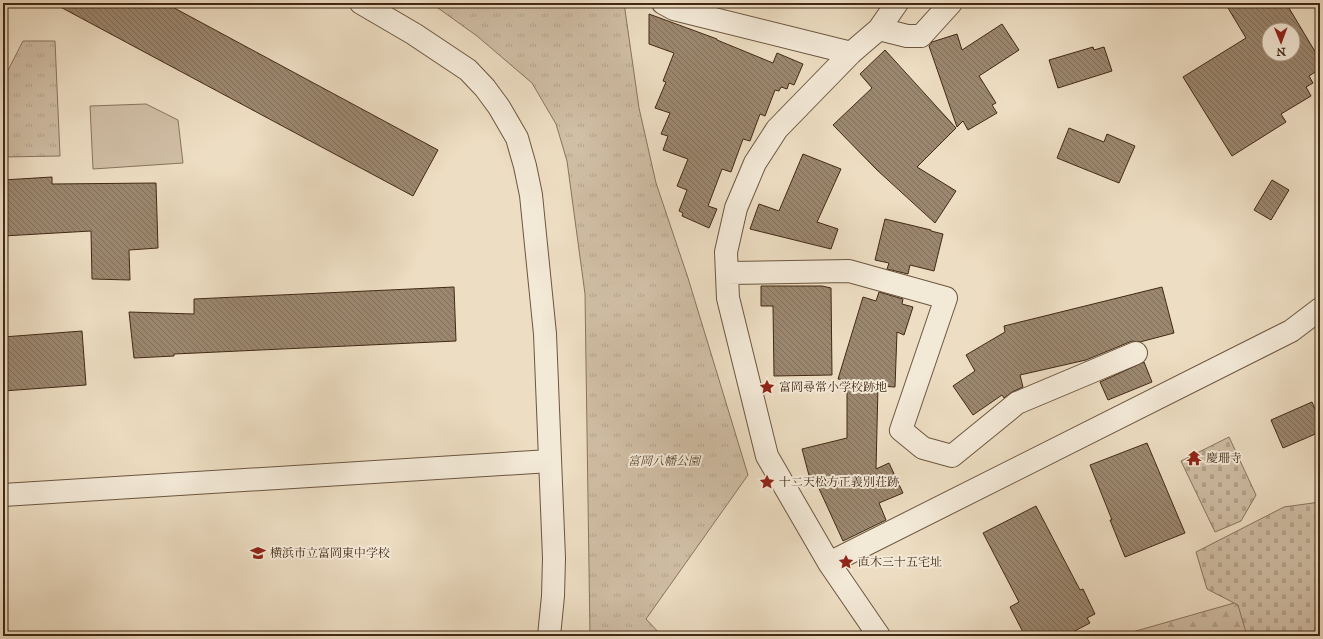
<svg xmlns="http://www.w3.org/2000/svg" width="1323" height="639" font-family="'IM FELL Great Primer','Noto Serif JP',serif">
<defs>
<pattern id="forest-firs" width="22" height="20" patternUnits="userSpaceOnUse"><rect width="22" height="20" fill="#d0bea5"/><path d="M5 1l3.5 6h-7zM16 11l3.5 6h-7z" fill="#b4a38d"/></pattern>
<pattern id="cemetery-stones" width="16" height="16" patternUnits="userSpaceOnUse"><rect width="16" height="16" fill="#d0bea5"/><path d="M2 7V4a2 2 0 0 1 4 0v3zM10 15v-3a2 2 0 0 1 4 0v3z" fill="#b4a38d"/></pattern>
<pattern id="park-tufts" width="24" height="20" patternUnits="userSpaceOnUse"><rect width="24" height="20" fill="#d0bea5"/><path d="M3 7l-1-3M5 7V3M7 7l1-3M15 17l-1-3M17 17v-4M19 17l1-3" fill="none" stroke="#b4a38d"/></pattern>
<pattern id="building-back-hatch" width="6" height="6" patternUnits="userSpaceOnUse"><rect width="6" height="6" fill="#9b876f"/><path d="M-1 5l2 2M0 0l6 6M5-1l2 2" fill="none" stroke="#806e5a"/></pattern>
</defs>
<rect width="100%" height="100%" fill="#edddc2"/>
<filter id="stains"><feTurbulence type="fractalNoise" baseFrequency=".005" numOctaves="4"/><feColorMatrix values="0 0 0 0 .2 0 0 0 0 .09 0 0 0 0 .02 0 0 0 .5 -.17"/></filter>
<radialGradient id="worn" r=".72"><stop offset=".6" stop-color="#630" stop-opacity="0"/><stop offset="1" stop-color="#630" stop-opacity=".3"/></radialGradient>
<path fill="url(#forest-firs)" stroke="#89745d" d="M1248 599 1254 636H1121L1122 635Z"/>
<path fill="url(#cemetery-stones)" stroke="#89745d" d="M1229 437 1256 495 1241 521 1215 532 1181 461Z
M1320 502V636H1247L1238 605 1207 589 1196 552 1284 507Z"/>
<path fill="url(#park-tufts)" stroke="#89745d" d="M431 3H624L639 108 656 183 688 278 748 475 646 619 662 636H590L585 294 567 161 556 124 532 83 477 36Z
M23 41H55L60 156 3 157V80Z"/>
<path fill="#d0bea5" stroke="#89745d" d="M146 104 178 120 183 163 93 169 90 106Z"/>
<path fill="url(#building-back-hatch)" stroke="#422915" fill-rule="evenodd" d="M53 3H165L438 150 413 196Z
M1225 3H1286L1320 60V69L1309 76 1313 83 1306 87 1311 96 1281 114 1286 122 1232 156 1183 77 1246 38ZM1269 30H1293V54H1269Z
M649 14 717 39V40L773 63 777 53 803 64 794 85 789 83 787 89 781 87 779 91 775 90 765 116 760 114 750 141 743 139 731 172 722 169 708 206 717 209 709 228 682 216 683 213 679 211 687 190 677 186 688 159 663 150 668 136 661 134 670 113 655 108 666 82 663 81 674 53 649 44Z
M1002 24 1019 50 979 76 996 103 992 105 997 113 968 130 963 121 957 127 929 46 932 42 957 34 962 50Z
M1093 47 1094 50 1104 47 1112 71 1058 88 1049 60Z
M885 50 956 128 917 167 956 191 935 223 877 170 833 125 872 88 860 74Z
M1069 128 1104 142 1107 134 1135 146 1119 183 1057 158Z
M803 154 841 169 817 222 838 229 831 249 750 229 759 204 779 211Z
M52 177V184L156 183 158 248 129 250 130 280 92 279 91 231 3 236V180Z
M1272 180 1289 190 1271 220 1254 210Z
M885 219 931 230V231L943 234 934 271 910 265 908 274 887 269 889 263 875 260Z
M761 286H822L831 288 832 375 774 376 773 306H761Z
M454 287 456 341 174 354V356L134 358 129 312 194 314V299Z
M1162 287 1174 333 1140 342 1132 341 1086 360 1020 375 1023 387 1012 392 1004 398 1002 395 973 415 953 386 975 371 966 355 1005 332 1004 326Z
M879 292 903 299 902 304 913 307 904 335 897 332 895 387 878 386 876 469 889 463 903 493 879 503 886 520 843 541 816 482 811 483 802 449 847 438V385H845V380L838 379 863 297 876 301Z
M82 331 86 385 3 391V337Z
M1144 362 1152 382 1108 400 1100 382Z
M1312 402 1320 421V432L1283 448 1271 420Z
M1147 443 1185 533 1125 557 1110 520H1112L1090 465Z
M1036 506 1080 590 1083 589 1095 614 1087 618 1090 623 1065 636H1025L1010 607 1019 602 983 533Z"/>
<g fill="none" stroke-linecap="round" stroke-linejoin="round">
<defs>
<path id="minor" d="M663 3 674 9 851 53
M879 29 907 36H921L951 3
M727 273 849 271 946 298 901 430 923 448 952 456 1017 403 1136 353
M3 495 550 461
M829 563 1291 331 1320 309
M879 636 829 563 767 456 728 298 726 252 736 208 755 163 777 129 851 53 879 29 897 3"/>
<path id="tertiary" d="M361 3 414 34 468 70 485 88 499 107 517 138 525 166 531 195 545 334 554 558 553 596 549 636"/>
</defs>
<use href="#minor" stroke="#6d5640" stroke-width="24"/>
<use href="#tertiary" stroke="#6d5640" stroke-width="24"/>
<use href="#minor" stroke="#f3e9d7" stroke-width="22"/>
<use href="#tertiary" stroke="#f3e9d7" stroke-width="22"/>
</g>
<defs>
<symbol id="sight-bare" viewBox="-9 -9 18 18"><path d="M0-6L1.8-2.2L6-1.7L2.9 1.2L3.7 5.4L0 3.3L-3.7 5.4L-2.9 1.2L-6-1.7L-1.8-2.2Z" fill="#8f2418" stroke="#f3e9d7" stroke-width="2.5" paint-order="stroke"/></symbol>
<symbol id="temple-bare" viewBox="-9 -9 18 18"><path d="M0-6L5-2H3V0L6.5 2.5H4V6H1.5V3h-3V6H-4V2.5H-6.5L-3 0V-2H-5Z" fill="#8f2418" stroke="#f3e9d7" stroke-width="2.5" paint-order="stroke"/></symbol>
<symbol id="school-bare" viewBox="-9 -9 18 18"><path d="M0-5L7-2L0 1L-7-2ZM-4 1L0 2.5L4 1V4Q0 6-4 4Z" fill="#8f2418" stroke="#f3e9d7" stroke-width="2.5" paint-order="stroke"/></symbol>
</defs>
<g fill-rule="evenodd">
<use href="#sight-bare" x="756" y="376" width="22" height="22"/>
<use href="#temple-bare" x="1183" y="447" width="22" height="22"/>
<use href="#sight-bare" x="756" y="471" width="22" height="22"/>
<use href="#school-bare" x="247" y="542" width="22" height="22"/>
<use href="#sight-bare" x="835" y="551" width="22" height="22"/>
</g>
<g text-anchor="middle" stroke-width="4" stroke-linejoin="round" paint-order="stroke">
<g font-size="12" fill="#422915" stroke="#f3e9d7" text-anchor="start">
<text x="779" y="391">富岡尋常小学校跡地</text>
<text x="1206" y="462">慶珊寺</text>
<text x="779" y="486">十二天松方正義別荘跡</text>
<text x="270" y="557">横浜市立富岡東中学校</text>
<text x="858" y="566">直木三十五宅址</text>
</g>
<g font-size="12" font-style="italic" fill="#5e4732" stroke="#f3e9d7">
<text x="664" y="465">富岡八幡公園</text>
</g>
</g>
<rect width="1323" height="639" fill="none" stroke="#edddc2" stroke-width="16"/>
<rect x="4" y="4" width="1315" height="631" fill="none" stroke="#422915" stroke-width="2"/>
<rect x="8" y="8" width="1307" height="623" fill="none" stroke="#422915"/>
<g transform="translate(1281 42) rotate(179)"><circle r="19" fill="#f3e9d7" stroke="#ac9c89"/>
<path d="M0-3L7 15L0 10L-7 15Z" fill="#8f2418"/>
<text y="-6" font-size="11" font-weight="bold" text-anchor="middle" fill="#422915">N</text>
</g>
<rect width="100%" height="100%" filter="url(#stains)"/>
<rect width="100%" height="100%" fill="url(#worn)"/>
</svg>
